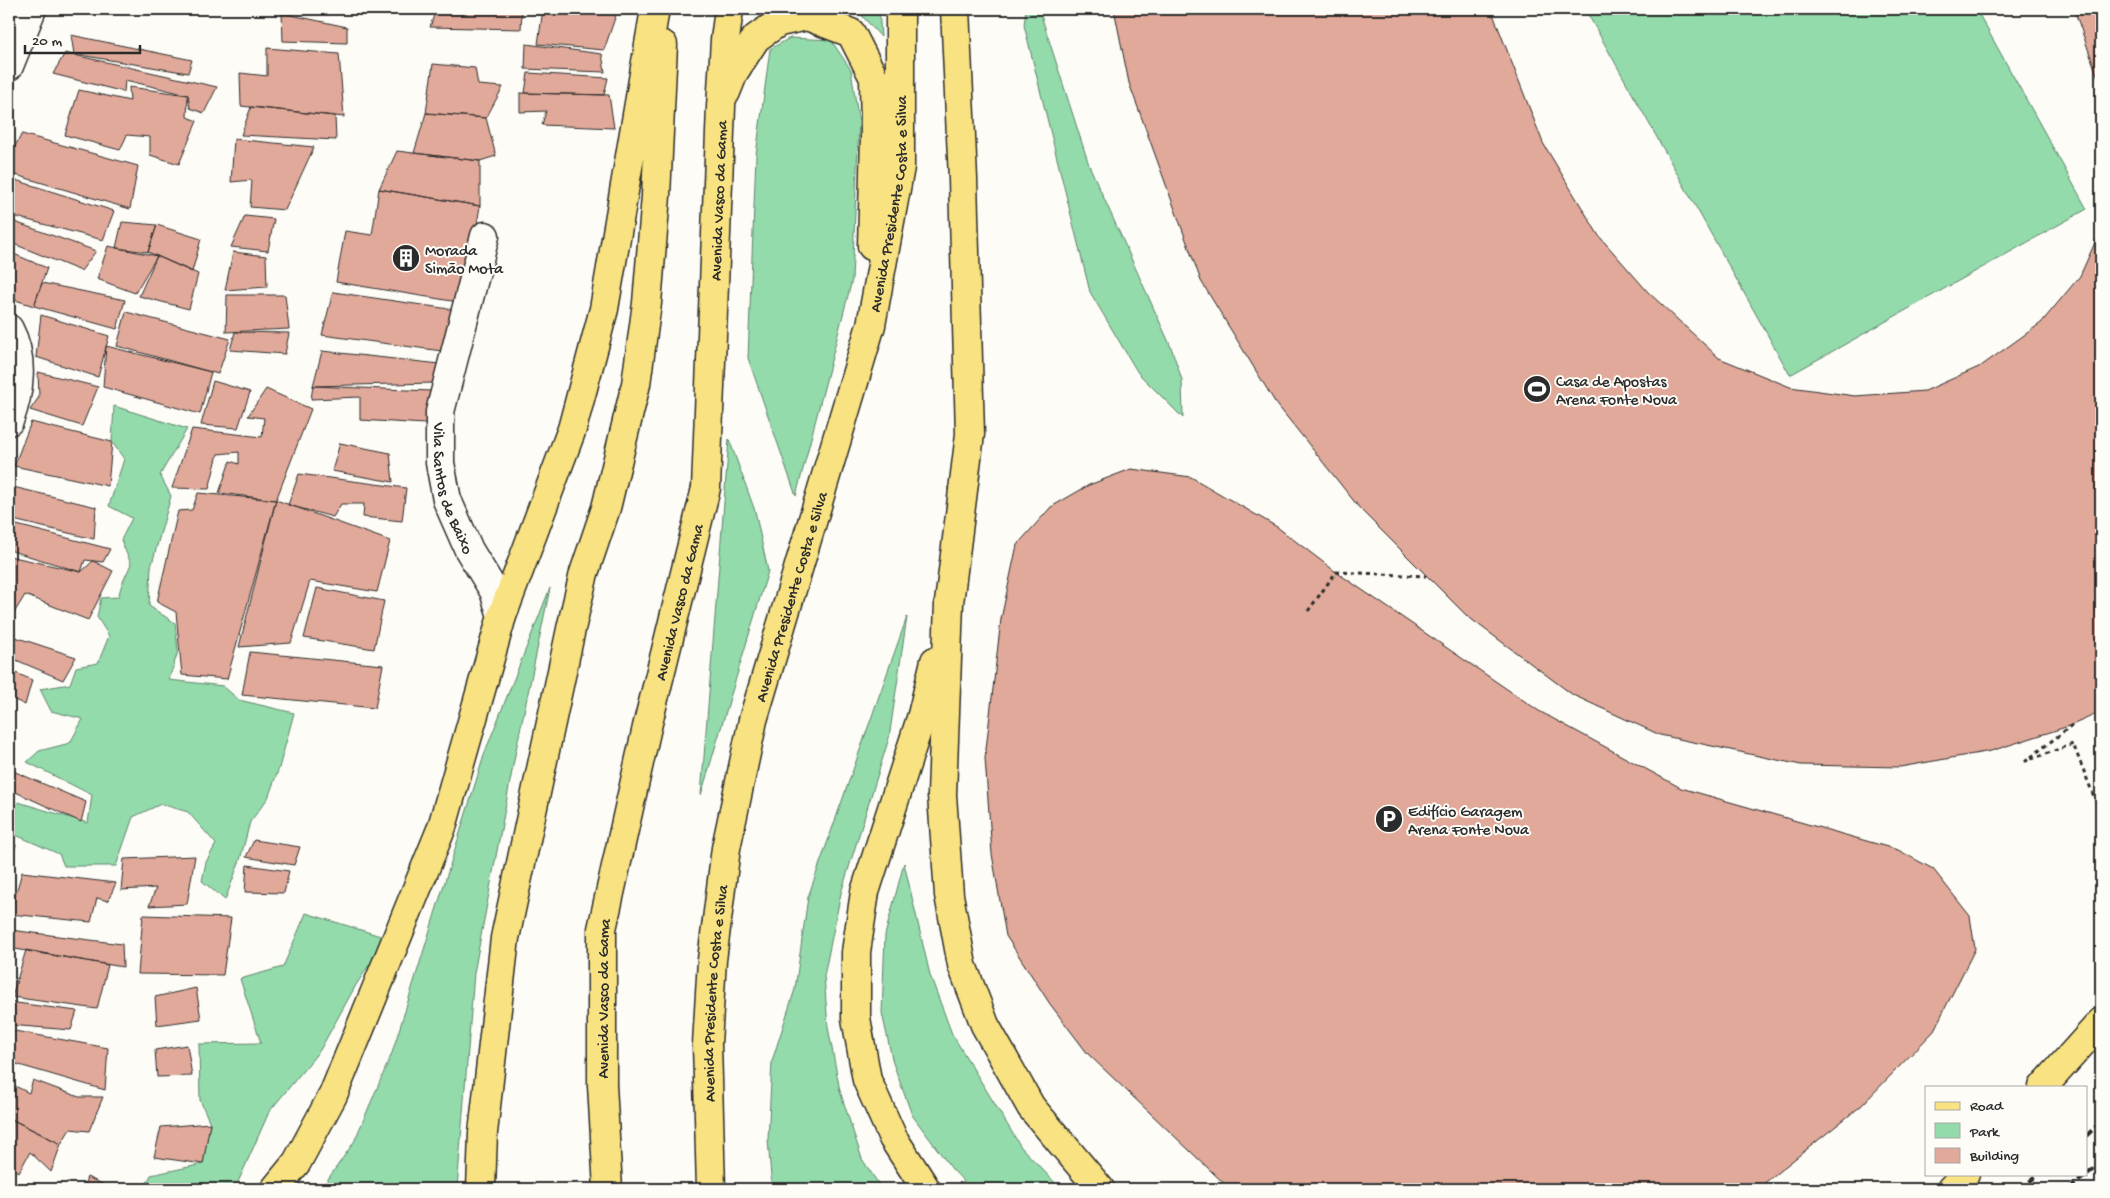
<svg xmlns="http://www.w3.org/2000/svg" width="2110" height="1198" font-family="'Gochi Hand',sans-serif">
<rect width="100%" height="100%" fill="#fdfcf7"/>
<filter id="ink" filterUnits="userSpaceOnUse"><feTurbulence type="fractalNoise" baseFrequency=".02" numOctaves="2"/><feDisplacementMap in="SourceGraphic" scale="10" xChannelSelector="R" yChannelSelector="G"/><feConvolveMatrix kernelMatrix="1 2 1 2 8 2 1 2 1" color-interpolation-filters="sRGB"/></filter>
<g filter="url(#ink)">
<path fill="#93dbab" stroke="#5f836b" d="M856 9H879L881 37Z
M1026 9H1039L1089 165 1171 347 1182 380 1183 418 1138 373 1090 292 1024 25Z
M1585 9H1976L2087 209 1790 375Z
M790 38 831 40 851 70 859 123 852 280 796 496 748 358 756 155 770 49Z
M114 406 187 429 160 475 171 496 151 567 149 606 175 623 178 651 169 680 223 686 239 700 294 713 279 768 268 798 250 822 240 860 225 900 202 881 206 862 216 844 188 812 161 804 133 817 116 866H64L59 854 9 832V823L18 802 88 823 92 795 27 762 39 751 70 743 83 719 51 711 40 689 70 684 76 667 98 663 109 636 97 617 101 598 118 597 122 584 131 564 121 540 132 518 109 506 124 459 112 442Z
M729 439 755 511 768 571 701 795Z
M550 588 516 750 474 973 457 1189H321L354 1142 392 1053 485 752Z
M907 617 889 738 841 893 824 976 828 1027 840 1091 862 1159 882 1189H772L768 1140 772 1061 795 989 808 897Z
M904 863 930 975 952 1034 1021 1147 1061 1189H971L952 1169 912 1115 893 1063 882 1013 885 935Z
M306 913 387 938 356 985 320 1050 269 1112 235 1189H144L151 1175 203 1164 210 1123 200 1100 199 1044 261 1043 240 979 283 967Z"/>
<path fill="#e1a999" stroke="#2b2b2b" d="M317 9H356V12Z
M436 9H522L521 29 430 27Z
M543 9H618L604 50 538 44Z
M1114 9H1491L1543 143 1599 236 1648 292 1719 358 1790 387 1855 396 1925 391 1981 366 2041 323 2080 276 2101 229V712L2072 725 1991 751 1900 767 1801 765 1660 735 1573 695 1467 616 1361 510 1275 402 1201 281 1129 83Z
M2074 9H2101V86Z
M282 13 347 27V43L283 41Z
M71 35 192 60 188 73 74 54Z
M526 44 602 54 605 72 525 69Z
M267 48 339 54 344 117 241 106 240 73 267 76Z
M65 53 217 87 204 113 190 108 188 95 125 80 124 92 53 74Z
M433 64 475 68 478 85 503 87 486 118 426 113Z
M528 73 608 78 604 95 525 93Z
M129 87 188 95 187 117 197 121 179 164 150 155V137L127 135 120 150 65 135 79 90 130 101Z
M520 93 609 95 614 128 542 125 546 111 520 112Z
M251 107 335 116 336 140 241 135Z
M426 113 486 118 496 156 480 161 414 153Z
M22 134 138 166 130 209 9 173V156Z
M234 139 314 147 285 210 250 207 252 180 231 182Z
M397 151 480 161V206L379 189Z
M9 178 114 211 103 240 9 215Z
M379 189 480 206 464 303 336 282 345 231 372 235Z
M245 216 274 219 268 251 231 247Z
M9 220 96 251 81 271 9 242Z
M122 222 157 225 148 252 116 248Z
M157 225 201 239 192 272 148 252Z
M108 246 157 256 135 293 97 279Z
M9 252 47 268 34 306 9 298 12 287 9 286Z
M233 252 266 256 267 287 225 290Z
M157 256 198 274 189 309 139 296Z
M42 283 125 300 117 329 34 306Z
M333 292 456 310 442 351 322 335Z
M227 295H285L289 329 226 332Z
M126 312 230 339 218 374 117 346Z
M41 315 109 336 98 377 36 357Z
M235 332 289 333 285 354 230 350Z
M106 346 211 372 200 414 103 387Z
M322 351 440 364 434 383 313 386Z
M38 372 98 387 82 426 30 410 39 397Z
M213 381 250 392 238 428 201 425Z
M313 386 431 391 425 424 360 420V397L311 399Z
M266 389 311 409 276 500 219 493 230 461 239 464V452L218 454 209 489 172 488 192 429 262 437 264 418 248 416Z
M31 422 112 442 108 486 14 466Z
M340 443 390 453 393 482 332 471Z
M1131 469 1191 477 1277 527 1336 572 1539 711 1681 788 1898 850 1933 869 1970 916 1975 949 1933 1032 1861 1106 1757 1189H1230L1088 1054 1050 1004 1006 936 992 854 985 758 1001 619 1017 545 1051 507 1089 485Z
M299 474 406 488 402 521 363 517 364 504H341L333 517 288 505Z
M9 486 96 507 94 539 9 519Z
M198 493 276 500 227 679 182 675 176 612 157 602 178 511 192 510Z
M276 500 390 541 377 592 310 581 291 643 239 647Z
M9 523 110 549 103 562 85 560 81 572 9 550Z
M9 556 81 572 93 561 113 571 88 620 25 595 14 613 9 611Z
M317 588 384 601 374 649 304 638Z
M9 635 76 657 63 680 9 657Z
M250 652 383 665 375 708 242 695Z
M9 670 32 680 25 705 9 697Z
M13 771 86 802 81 822 9 789V777Z
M254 840 300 847 294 865 246 857Z
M9 841 16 845 9 862Z
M195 856 187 904 149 906 156 888 121 890 124 859Z
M247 865 289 871 284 893 245 892Z
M22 872 116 883 108 901 97 898 91 922 10 914Z
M143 915 231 918 223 975 138 974Z
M10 930 122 944 123 967 9 948Z
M26 950 108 965 97 1009 12 997Z
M196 988 201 1019 157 1025 155 997Z
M9 1002 77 1011 71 1030 9 1025Z
M9 1030 108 1048 105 1090 9 1062Z
M187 1045 192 1076 157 1077 155 1050Z
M33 1080 79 1097H103L89 1131 70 1129 61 1144 9 1118V1083L29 1093Z
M9 1118 61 1144 51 1172 30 1152 19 1172 9 1166Z
M210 1123 203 1164 154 1157 161 1127Z
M87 1177 113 1189H83Z"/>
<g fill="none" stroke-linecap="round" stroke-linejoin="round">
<defs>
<g id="minor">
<path d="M9 66 32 9"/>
<path id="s1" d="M485 236 440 412V463L447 500 469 550 494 591 502 616"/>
<path d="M9 329C24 357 20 392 9 421"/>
</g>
<g id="major">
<path d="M955 9 963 179 970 434 949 603 942 795 949 895 962 965 985 1025 1031 1107 1100 1189"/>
<path d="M726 92 734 72 756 38 779 22 807 16 851 33 874 78 875 137 872 246"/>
<path d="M2043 1087 2101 1022"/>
<path id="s2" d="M608 1189 602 1085V929L647 727 706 488 721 107 725 40 729 9"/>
<path id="s3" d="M711 1189 707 1044 712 960 726 848 753 720 871 325 900 167V9"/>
<path d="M926 1189 893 1138 867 1080 856 1018V952L865 892 922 715 935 661"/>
<path d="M1951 1189 1965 1174"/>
</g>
<path id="highway" d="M275 1189 297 1162 333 1095 442 827 502 616 572 429 604 309 655 9
M481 1189 483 1133 505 938 571 629 584 573 606 508 636 384 647 303 656 196 663 45"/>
</defs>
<use href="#minor" stroke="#2b2b2b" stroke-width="31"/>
<use href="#major" stroke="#2b2b2b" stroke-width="31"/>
<use href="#highway" stroke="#2b2b2b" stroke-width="31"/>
<path stroke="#2b2b2b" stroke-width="3" stroke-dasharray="4 4" stroke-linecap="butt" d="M1308 611 1336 572 1426 576
M2072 725 2026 761 2073 744 2101 814"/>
<use href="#minor" stroke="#fdfcf7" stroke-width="28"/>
<use href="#major" stroke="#f8e281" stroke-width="28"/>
<use href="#highway" stroke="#f8e281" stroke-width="28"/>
<path stroke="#2b2b2b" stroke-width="4" stroke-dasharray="8 4" stroke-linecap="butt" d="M2086 1136 2101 1122
M2020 1189 2039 1174
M2069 1189 2101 1163"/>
</g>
</g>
<defs>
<symbol id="building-disc" viewBox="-11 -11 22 22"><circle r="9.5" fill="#2b2b2b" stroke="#fdfcf7"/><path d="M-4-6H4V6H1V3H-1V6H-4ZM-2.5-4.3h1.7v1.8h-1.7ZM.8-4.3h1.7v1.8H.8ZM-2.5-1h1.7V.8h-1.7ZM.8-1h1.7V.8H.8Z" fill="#fff"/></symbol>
<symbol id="stadium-disc" viewBox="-11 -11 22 22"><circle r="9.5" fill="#2b2b2b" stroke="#fdfcf7"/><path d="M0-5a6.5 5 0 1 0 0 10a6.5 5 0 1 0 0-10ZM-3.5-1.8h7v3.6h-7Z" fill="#fff"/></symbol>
<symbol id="parking-disc" viewBox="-11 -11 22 22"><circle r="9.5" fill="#2b2b2b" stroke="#fdfcf7"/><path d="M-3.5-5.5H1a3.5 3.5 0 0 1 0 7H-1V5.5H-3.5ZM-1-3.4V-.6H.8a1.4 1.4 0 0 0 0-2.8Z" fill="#fff"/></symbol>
</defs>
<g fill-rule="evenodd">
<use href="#building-disc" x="390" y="242" width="32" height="32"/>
<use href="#stadium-disc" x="1521" y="373" width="32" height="32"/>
<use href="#parking-disc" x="1373" y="803" width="32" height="32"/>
</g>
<g text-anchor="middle" stroke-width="4" stroke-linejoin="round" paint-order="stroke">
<g font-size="16" fill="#2b2b2b" stroke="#fdfcf7">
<text dy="6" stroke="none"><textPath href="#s2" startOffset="1001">Avenida Vasco da Gama</textPath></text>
<text dy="6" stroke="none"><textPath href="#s3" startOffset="1008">Avenida Presidente Costa e Silva</textPath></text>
<text dy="6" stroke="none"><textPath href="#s1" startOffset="260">Vila Santos de Baixo</textPath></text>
<text dy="6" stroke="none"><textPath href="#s3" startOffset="602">Avenida Presidente Costa e Silva</textPath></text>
<text dy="6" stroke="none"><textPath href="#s2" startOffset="596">Avenida Vasco da Gama</textPath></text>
<text dy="6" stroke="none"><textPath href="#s3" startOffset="196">Avenida Presidente Costa e Silva</textPath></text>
<text dy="6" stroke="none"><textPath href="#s2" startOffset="191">Avenida Vasco da Gama</textPath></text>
</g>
<g font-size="16" fill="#2b2b2b" stroke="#fdfcf7" text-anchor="start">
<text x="425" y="255">Morada<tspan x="425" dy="18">Simão Mota</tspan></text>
<text x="1556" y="386">Casa de Apostas<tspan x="1556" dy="18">Arena Fonte Nova</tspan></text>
<text x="1408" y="816">Edifício Garagem<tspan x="1408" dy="18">Arena Fonte Nova</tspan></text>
</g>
</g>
<rect width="2110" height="1198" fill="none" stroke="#fdfcf7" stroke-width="30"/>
<rect x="15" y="15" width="2080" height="1168" fill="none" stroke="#2b2b2b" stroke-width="2" filter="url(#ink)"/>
<rect x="1925" y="1086" width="162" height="90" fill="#fdfcf7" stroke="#a9a8a5"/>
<rect x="1935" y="1102" width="25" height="8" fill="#f8e281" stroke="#a9a8a5"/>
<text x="1970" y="1110" font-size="15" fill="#2b2b2b">Road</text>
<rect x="1935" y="1123" width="25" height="15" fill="#93dbab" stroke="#a9a8a5"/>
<text x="1970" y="1136" font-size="15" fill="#2b2b2b">Park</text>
<rect x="1935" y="1148" width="25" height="15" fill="#e1a999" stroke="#a9a8a5"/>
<text x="1970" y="1160" font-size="15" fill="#2b2b2b">Building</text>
<path d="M25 45v8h115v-8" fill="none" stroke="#2b2b2b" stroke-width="2.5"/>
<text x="32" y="45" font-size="15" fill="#2b2b2b" stroke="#fdfcf7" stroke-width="4" paint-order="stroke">20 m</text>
</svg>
